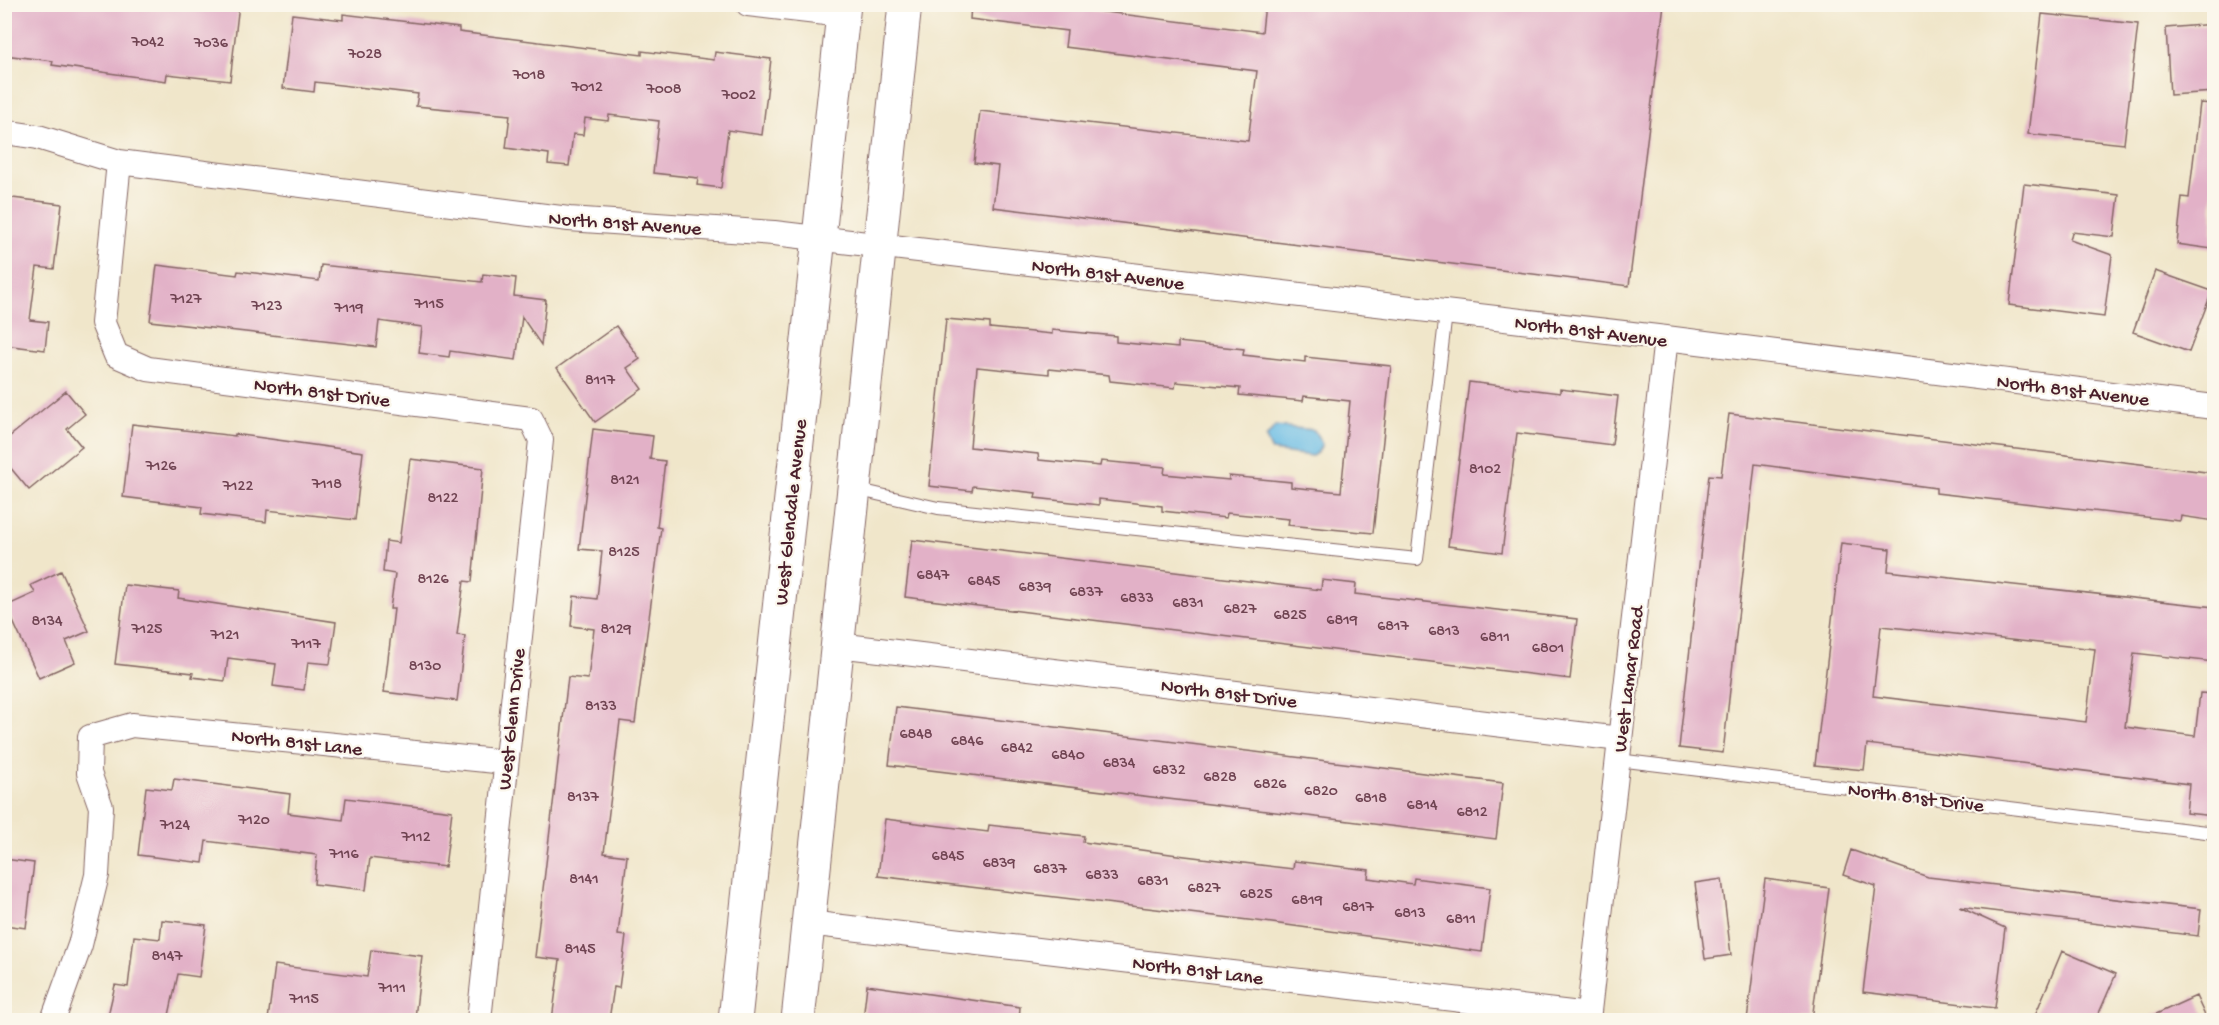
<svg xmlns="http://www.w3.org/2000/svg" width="2219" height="1025" font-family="'Gochi Hand',sans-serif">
<rect width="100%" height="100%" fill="#fbf7ec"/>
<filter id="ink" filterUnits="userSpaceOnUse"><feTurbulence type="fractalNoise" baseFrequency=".0167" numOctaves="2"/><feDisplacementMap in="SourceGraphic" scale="12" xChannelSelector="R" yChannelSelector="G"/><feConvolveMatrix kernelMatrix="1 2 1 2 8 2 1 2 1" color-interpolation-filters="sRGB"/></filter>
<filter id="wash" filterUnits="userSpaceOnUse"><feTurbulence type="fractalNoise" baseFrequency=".008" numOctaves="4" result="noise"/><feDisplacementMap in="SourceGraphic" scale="24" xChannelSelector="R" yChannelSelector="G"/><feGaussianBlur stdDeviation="1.35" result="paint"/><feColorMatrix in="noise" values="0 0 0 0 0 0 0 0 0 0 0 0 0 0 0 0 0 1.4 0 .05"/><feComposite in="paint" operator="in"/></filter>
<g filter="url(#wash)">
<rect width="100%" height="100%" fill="#f0e6ca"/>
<path fill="#67bbe4" stroke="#586d88" stroke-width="1.5" d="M1275 426 1314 430 1322 444 1318 452 1312 456 1272 451 1266 438Z"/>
<g id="blocks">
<path fill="#e2b1c7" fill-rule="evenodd" d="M4 4H239L230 81 167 74 166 81 52 65 53 61 4 55Z
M971 4H1042L1262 32 1265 4H1664L1629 286 993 207 998 166 974 163 980 111 1248 141 1257 71 1065 47 1067 31 970 19Z
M292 14 343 20V14L459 28V32L642 55V51L714 60 715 52 771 59 762 135 728 130 721 188 697 185 698 178 653 173 659 121 609 115 608 121 585 118 583 135 573 134 569 166 548 164 549 154 506 148 510 115 416 106 418 94 315 82 314 92 283 88Z
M2042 14 2138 24 2124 144 2028 134Z
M2214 24V92L2170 95 2166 28Z
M2200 103 2214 104 2212 249 2177 244 2182 197 2189 198Z
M2024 184 2119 195 2114 237 2072 232 2070 240 2112 255 2104 317 2009 305Z
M4 197 62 204 54 269 37 267 30 320 48 322 45 350 4 345Z
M157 265 237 275 238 271 319 281 321 265 482 282 483 274 516 278 514 296 546 300 541 345 522 317 516 360 450 351 449 357 419 353 422 327 379 321 376 347 150 321Z
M2155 271 2212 291 2189 352 2133 332Z
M946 319 990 323V328L1052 334V330L1116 336V342L1178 348V342L1244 349 1243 355 1305 362V357L1391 366 1373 533 1288 525 1289 519 1227 513 1226 518 1162 511V506L1099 499V505L1035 498 1036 493 973 486 972 491 929 486ZM977 367 1049 374V369L1109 375 1110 381 1175 388 1176 382 1240 388 1239 395 1303 401 1304 396 1350 401 1341 492 1291 487V482L1229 476V480L1164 474 1165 467 1101 461 1100 466 1039 460 1038 454 970 447Z
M616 326 640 359 627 368 642 389 595 422 557 368Z
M1469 382 1560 393V389L1618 396 1612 445 1517 433 1502 553 1448 546Z
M66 391 85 414 67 429 82 447 29 490 4 460V441Z
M1729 414 2214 473V521L2181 516 2180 521 1936 493V488L1755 464 1723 753 1679 748 1709 475 1721 476Z
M132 424 235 436V434L363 452 355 520 267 510 266 522 201 514 202 507 123 497Z
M593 429 653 436 650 459 665 461 657 527 661 528 635 723 620 721 604 853 627 856 618 935 626 936 619 988 614 987 609 1020H552L560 960 535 957 568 677 588 679 594 629 571 626 574 596 597 599 602 551 579 549Z
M410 459 483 468 472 582 464 581 457 635 465 636 457 701 384 692 394 609H390L395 574 383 572 386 541 399 543Z
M912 540 1321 590 1322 580 1356 584 1355 594 1577 619 1570 679 905 597Z
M1841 543 1890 549 1888 571 2214 607V662L2134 653 2125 727 2195 736 2200 693 2214 694V816L2186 813 2189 784 1867 744 1864 770 1815 765ZM1881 626 2095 649 2086 722 1873 696Z
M61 571 89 631 66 641 75 662 39 678 6 606 35 593 31 585Z
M125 585 179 591 178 598 336 622 330 664 308 662 304 690 273 686 276 664 228 658 225 681 192 677 193 673 115 664Z
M896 707 1503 783 1496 839 889 765Z
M174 779 290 794 288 813 343 820 346 798 452 811 445 867 370 858 366 890 314 884 317 855 206 841 203 863 138 855 146 787 172 790Z
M885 819 988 832 989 825 1084 836 1083 842 1185 856 1293 869 1294 861 1369 870 1368 878 1413 884 1414 878 1490 888 1482 952 1265 922 878 876Z
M1851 850 1928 877 2201 909 2198 936 1959 907 2005 928 1995 1008 1863 992 1876 886 1843 875Z
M4 859 34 863 26 928 4 925Z
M1722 879 1731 955 1705 959 1695 883Z
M1765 879 1829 888 1812 1020H1747Z
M162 920 206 925 199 977 178 974 168 1020H107L115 985 128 987 134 936 160 939Z
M371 950 422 956 415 1018 395 1016V1020H268L275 965 367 977Z
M2062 951 2116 974 2096 1020H2033Z
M867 985 1020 1007 1019 1020H863Z
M2196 996 2207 1020H2143Z"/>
</g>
</g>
<g filter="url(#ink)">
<use href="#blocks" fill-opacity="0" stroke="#846563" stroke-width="1.5"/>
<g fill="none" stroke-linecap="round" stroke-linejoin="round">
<defs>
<path id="service" d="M855 489 938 508 1417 559 1446 313
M1618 760 2214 833"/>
<path id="minor" d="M748 4 843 15
M4 132 38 137 119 162 569 219 774 233 1666 338 2214 407
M119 162 103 323 116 355 148 369 531 419 541 440 479 1020
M838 645 1620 739
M808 923 1589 1015
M53 1020 80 945 97 875 101 807 89 773 90 737 132 725 506 762
M1588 1020 1666 338"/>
<path id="secondary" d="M735 1020 844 4
M798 1020 905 4"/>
</defs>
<use href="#service" stroke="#846563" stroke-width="14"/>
<use href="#minor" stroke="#846563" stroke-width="26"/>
<use href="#secondary" stroke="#846563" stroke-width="35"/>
<use href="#service" stroke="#fff" stroke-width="12"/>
<use href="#minor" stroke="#fff" stroke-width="24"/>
<use href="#secondary" stroke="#fff" stroke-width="33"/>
</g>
</g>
<g text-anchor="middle" stroke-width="4.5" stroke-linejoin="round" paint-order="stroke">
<g font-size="16" fill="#704452">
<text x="148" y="46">7042</text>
<text x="211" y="47">7036</text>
<text x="365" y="58">7028</text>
<text x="529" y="79">7018</text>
<text x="587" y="91">7012</text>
<text x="664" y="93">7008</text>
<text x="739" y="99">7002</text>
<text x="186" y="303">7127</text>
<text x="429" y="308">7115</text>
<text x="267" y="310">7123</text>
<text x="349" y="312">7119</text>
<text x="600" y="384">8117</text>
<text x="161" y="470">7126</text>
<text x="1485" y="473">8102</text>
<text x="625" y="484">8121</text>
<text x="327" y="488">7118</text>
<text x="238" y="490">7122</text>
<text x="443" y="502">8122</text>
<text x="624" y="556">8125</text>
<text x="933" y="579">6847</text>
<text x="433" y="583">8126</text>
<text x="984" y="585">6845</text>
<text x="1035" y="591">6839</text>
<text x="1086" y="596">6837</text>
<text x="1137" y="602">6833</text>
<text x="1188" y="607">6831</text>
<text x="1240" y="613">6827</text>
<text x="1290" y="619">6825</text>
<text x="1342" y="624">6819</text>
<text x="47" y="625">8134</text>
<text x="1393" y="630">6817</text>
<text x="147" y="633">7125</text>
<text x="616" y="633">8129</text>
<text x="1444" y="635">6813</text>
<text x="225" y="639">7121</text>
<text x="1495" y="641">6811</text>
<text x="306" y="648">7117</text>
<text x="1548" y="652">6801</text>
<text x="425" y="670">8130</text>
<text x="601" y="710">8133</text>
<text x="916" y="738">6848</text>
<text x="967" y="745">6846</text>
<text x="1017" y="752">6842</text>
<text x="1068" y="759">6840</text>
<text x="1119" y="767">6834</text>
<text x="1169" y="774">6832</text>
<text x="1220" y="781">6828</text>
<text x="1270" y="788">6826</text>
<text x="1321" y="795">6820</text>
<text x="583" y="801">8137</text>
<text x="1371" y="802">6818</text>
<text x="1422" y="809">6814</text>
<text x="1472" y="816">6812</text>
<text x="254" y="824">7120</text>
<text x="175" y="829">7124</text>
<text x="416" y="841">7112</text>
<text x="344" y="858">7116</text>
<text x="948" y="860">6845</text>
<text x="999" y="867">6839</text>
<text x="1050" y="873">6837</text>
<text x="1102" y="879">6833</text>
<text x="584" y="883">8141</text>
<text x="1153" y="885">6831</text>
<text x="1204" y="892">6827</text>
<text x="1256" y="898">6825</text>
<text x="1307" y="904">6819</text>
<text x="1358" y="911">6817</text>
<text x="1410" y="917">6813</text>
<text x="1461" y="923">6811</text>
<text x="580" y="953">8145</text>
<text x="167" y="960">8147</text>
<text x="392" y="992">7111</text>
<text x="304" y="1003">7115</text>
</g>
<g font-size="20" fill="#4a1f2b" stroke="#fbf7ec">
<text transform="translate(625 222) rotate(4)" y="7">North 81st Avenue</text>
<text transform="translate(1108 273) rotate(7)" y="7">North 81st Avenue</text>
<text transform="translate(1591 330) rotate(7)" y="7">North 81st Avenue</text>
<text transform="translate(2073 389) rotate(7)" y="7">North 81st Avenue</text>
<text transform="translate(322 391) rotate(7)" y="7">North 81st Drive</text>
<text transform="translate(789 512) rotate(-84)" y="7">West Glendale Avenue</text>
<text transform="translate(1627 679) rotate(-83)" y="7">West Lamar Road</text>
<text transform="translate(1229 692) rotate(7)" y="7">North 81st Drive</text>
<text transform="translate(510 719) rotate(-84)" y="7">West Glenn Drive</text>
<text transform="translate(297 741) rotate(6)" y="7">North 81st Lane</text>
<text transform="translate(1916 796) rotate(7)" y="7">North 81st Drive</text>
<text transform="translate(1198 969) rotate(7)" y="7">North 81st Lane</text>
</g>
</g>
<rect width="2219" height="1025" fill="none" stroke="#fbf7ec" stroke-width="24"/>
</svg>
